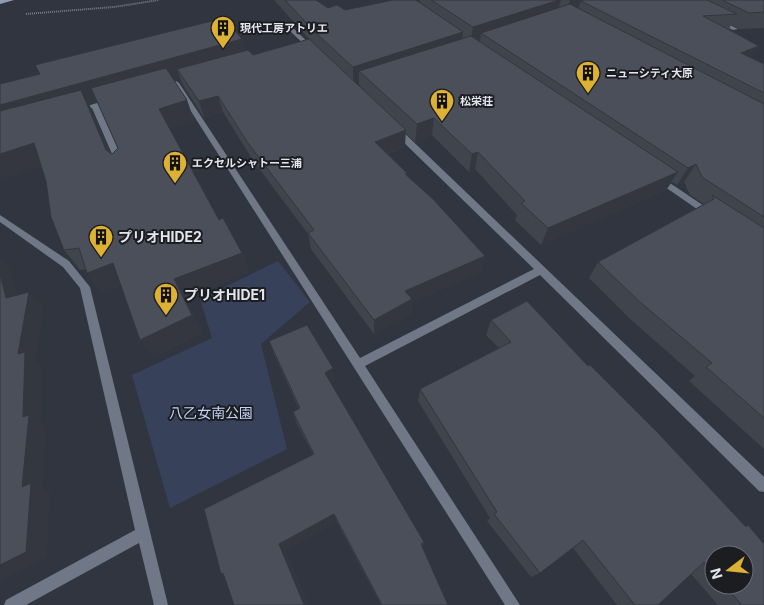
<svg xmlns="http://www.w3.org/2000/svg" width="764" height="605" font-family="Inter,'Noto Sans JP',sans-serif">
<rect width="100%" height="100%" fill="#31353f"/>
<path fill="#37415a" d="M278 261 310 302 261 344 287 449 170 508 132 375 212 338 200 299Z"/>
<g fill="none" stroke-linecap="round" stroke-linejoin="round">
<path stroke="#797c85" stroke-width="2" stroke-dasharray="1 1" stroke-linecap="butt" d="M26 14 114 7 159 0"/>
<path fill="#707786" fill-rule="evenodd" d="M716 20H720L738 29 733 30 716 22Z
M289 28H293L314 48V50H310L289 30Z
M176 81 179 83 360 358 534 269 393 132 392 130 396 128H399L764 477V492L759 491 540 275 365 366 520 605H505L173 83Z
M110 99 112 100V102L99 106 124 163 120 165 116 163 92 108 78 112 74 110Z
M658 175 713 212 714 214 713 216H707L655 180V176Z
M0 215 69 261 90 287 168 605H154L139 543 26 605H4L6 600 135 530 80 288 63 267 0 222Z"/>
<path fill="#919bb4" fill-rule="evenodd" d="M0 0H14L0 4Z"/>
</g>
<path fill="#40444d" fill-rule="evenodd" d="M274 0H316L328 8 345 10 420 3V0H764V28L740 29 731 25 729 29 759 46 751 58 764 64V449L689 381 695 376 629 318 589 278 598 262 704 204 690 195 684 182 677 185 672 182 666 190 541 245 515 220 517 215 475 169 469 172 432 135 415 142 405 133V146L387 154 407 173V176L485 256 481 272 412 302 411 314 374 334 311 249 308 234 252 159 223 112 204 118 183 85 180 78 173 80 187 100 194 121 170 129 219 220 242 253 249 272 185 298 202 333 154 357 140 340 121 285 103 293 87 273 86 269 80 270 64 250 46 181 41 166 0 180V84L242 39 245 51 253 55 309 39ZM359 81V86L355 82ZM97 102 118 148 112 154 110 153 89 104Z
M491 320 588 366 745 526 748 525 764 605H718L691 574 658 605H617L573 548 540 573 531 577 487 521 490 518 418 401 420 389 499 348 486 335ZM714 555 744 585H714Z
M269 341 335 381 331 383 424 542 422 547 448 605H381L337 522 285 550 308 605H234L313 454 297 424 293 412 299 409 274 354Z"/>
<path fill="#34373f" d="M559 0H561L556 16 481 33 480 41 470 44 473 27Z
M570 0H605L581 1 578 9 566 13Z
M463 32 461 47 359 71V81L353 83V67Z
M242 39 247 59 177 69 180 78 89 104 92 110 117 171 0 129V105Z
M759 46 748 63 741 53Z
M218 96 223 112 204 118 199 101Z
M187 100 194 121 168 130 159 109Z
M434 118 432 135 415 142 417 124Z
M406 130 405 146 375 158V142Z
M34 143 48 164 0 180V154Z
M478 152 475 169 469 172 472 154Z
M696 164 684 182 677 185 688 168Z
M678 172 666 190 541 245 548 228Z
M242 253 249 272 185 298 202 333 154 357 140 340 174 279Z
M485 256 481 272 412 302 411 314 374 334V320L405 291Z
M0 258 9 267 23 312 6 298 0 274Z
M113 263 127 282 103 293 87 273Z
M29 292 44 307 36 361 42 366 41 423 46 427 43 488 50 492 47 557 0 581V565L22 487 23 417 18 354Z
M333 368 335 381 328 386 325 373Z
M334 514 337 522 285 550 308 605H304L279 544Z"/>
<path fill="#4b4f5a" stroke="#34373f" d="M285 0H316L328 8 337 5 345 10 393 0H416L463 32 353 67 319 36Z
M431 0H559L473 27Z
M584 0H707L737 14 703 16 759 46 741 53 764 64V93L581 1Z
M722 0H764V12L749 13Z
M570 4 764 104V217L702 177 696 164 688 168 481 33Z
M224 18 242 39 0 105V84L40 74 35 65Z
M471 36 678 172 548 228 521 203 525 201 478 152 472 154 434 118 417 124 359 71Z
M309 39 406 130 375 142 407 173 405 174 433 199 485 256 405 291 412 299 374 320 308 233 314 230 248 143 218 96 199 101 177 69 248 50 253 55Z
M166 68 187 100 159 109 219 220 223 218 242 253 174 279 192 315 140 340 113 263 87 273 79 248 64 250 51 217 46 181 34 143 0 154V111L81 90 106 150 112 154 118 148 91 88Z
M712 195 764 228V418L706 367 712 363 640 302 598 262 714 199Z
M0 274 6 298 29 292 18 354 25 352 23 417 29 415 22 487 31 483 26 552 0 565Z
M527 301 588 366 590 365 659 434 746 527 748 525 764 544V605H742L724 585H744V555H714V574L704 562 658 605H635L583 540 540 573 494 514 497 512 420 389 511 342 491 320Z
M307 325 333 368 325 373 424 542 421 544 448 605H382L334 514 279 544 304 605H234L223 573 221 574 204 509 314 454 293 412 300 408 269 341Z"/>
<defs>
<symbol id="building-pin" viewBox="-11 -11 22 30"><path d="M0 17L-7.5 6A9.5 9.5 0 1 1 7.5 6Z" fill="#ddb133" stroke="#1b1d21"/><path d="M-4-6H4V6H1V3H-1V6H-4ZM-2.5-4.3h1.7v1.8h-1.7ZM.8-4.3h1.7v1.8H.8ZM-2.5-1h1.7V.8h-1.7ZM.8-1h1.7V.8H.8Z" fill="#111"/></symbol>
</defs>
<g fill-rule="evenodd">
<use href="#building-pin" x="209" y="14" width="28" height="38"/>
<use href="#building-pin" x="574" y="59" width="28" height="38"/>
<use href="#building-pin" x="428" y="87" width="28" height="38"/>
<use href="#building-pin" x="161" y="149" width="28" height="38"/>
<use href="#building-pin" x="87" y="223" width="28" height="38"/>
<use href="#building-pin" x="152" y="281" width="28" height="38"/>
</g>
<g text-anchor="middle" stroke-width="4" stroke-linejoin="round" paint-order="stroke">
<g font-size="11" font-weight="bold" fill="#e4e6ed" stroke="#1b1d21" text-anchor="start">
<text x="240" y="32">現代工房アトリエ</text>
<text x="606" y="77">ニューシティ大原</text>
<text x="460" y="105">松栄荘</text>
<text x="192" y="167">エクセルシャトー三浦</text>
</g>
<g font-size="14" font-weight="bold" fill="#e4e6ed" stroke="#1b1d21" text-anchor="start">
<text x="118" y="242">プリオHIDE2</text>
<text x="184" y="300">プリオHIDE1</text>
</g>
<g font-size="14" fill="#c3d1f4" stroke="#1b1d21">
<text x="211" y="418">八乙女南公園</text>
</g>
</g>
<g transform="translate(729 570) rotate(254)"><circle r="24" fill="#1b1d21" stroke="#6b6d73"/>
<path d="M0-4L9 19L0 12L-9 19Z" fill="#ddb133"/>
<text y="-8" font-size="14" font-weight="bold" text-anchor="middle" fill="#e4e6ed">N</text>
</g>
</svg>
